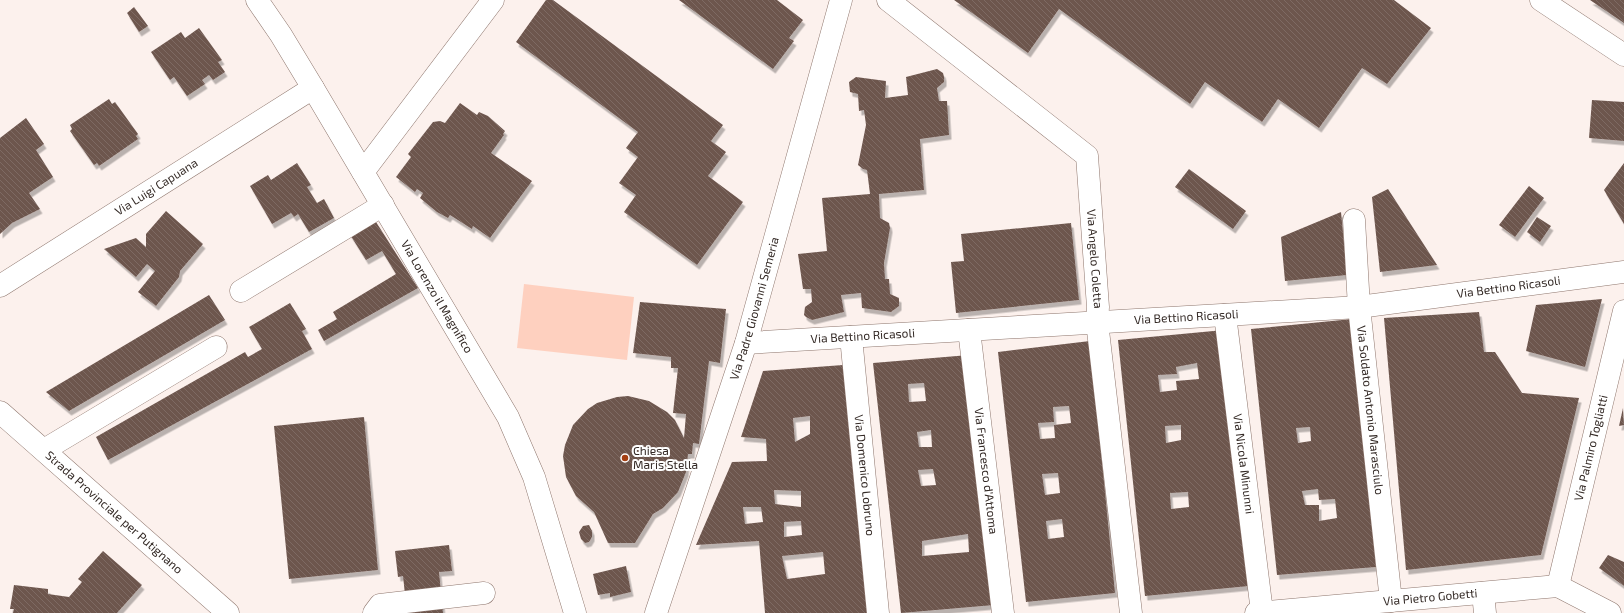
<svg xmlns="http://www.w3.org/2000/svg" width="1624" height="613" font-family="'Exo 2',sans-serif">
<defs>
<pattern id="building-back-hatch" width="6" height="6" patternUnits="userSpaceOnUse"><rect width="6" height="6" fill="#6d564e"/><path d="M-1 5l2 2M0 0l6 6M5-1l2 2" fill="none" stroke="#7e6b64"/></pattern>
<filter id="shadow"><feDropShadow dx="2.5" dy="4.5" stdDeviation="0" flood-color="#0004"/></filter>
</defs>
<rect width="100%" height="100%" fill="#fcf1ed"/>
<path fill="#fed0bf" d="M524 284 634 297 627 360 517 348Z"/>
<path fill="url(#building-back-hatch)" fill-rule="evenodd" filter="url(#shadow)" d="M546 0H553L723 125 711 141 726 152 708 176 743 202 697 265 624 212 636 195 619 183 638 157 626 148 638 132 516 42Z
M679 0H777L803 20 789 38 794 41 773 69Z
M954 0H1394L1431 28 1387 84 1362 68 1319 128 1278 99 1262 122 1205 82 1190 104 1059 9 1028 53Z
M1590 0H1624V23Z
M134 7 148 26 139 32 127 13Z
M199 28 222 60 218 62 225 72 213 80 209 75 202 80 205 84 187 96 174 77 170 80 151 52 181 32 185 38Z
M937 69 943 73 944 77V82L937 88 939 101H947L949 135 920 139 924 190 879 194 880 218 889 223 890 228 884 263 885 279H889L890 294 899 298V306L891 312 862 308 861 293 841 295 844 312 812 320 806 317 804 315 805 307 812 302 811 289H803L798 254 827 251 822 198 870 194 867 170 863 169 858 165 866 125 864 110 859 111 858 94 850 92 849 82 856 77 886 81 885 98 908 95 906 77Z
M109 99 112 104 115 102 138 134 136 136 138 139 99 166 97 163 94 165 70 131 72 129 70 125Z
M1592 100 1624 102V141L1589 138Z
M460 103 477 115 479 112 488 116 505 131 503 134 504 135 491 153 532 181 490 238 473 226 472 229 450 215 448 218 437 212 420 198 423 193 417 189 415 192 396 177 411 157 408 154 433 122 440 121 445 123Z
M26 118 44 144 36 150 53 177 29 193 40 209 12 223 0 234V138Z
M297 163 311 185 307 187 317 203 324 199 334 218 309 232 298 214 294 217 291 213 272 224 250 186 268 175 271 180Z
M1624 163V224L1604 190Z
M1189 169 1246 211 1233 229 1175 187Z
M1529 186 1544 198 1515 237 1499 225Z
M1388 189 1437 265 1380 272 1372 197Z
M166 211 203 244 180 271 179 277 156 306 138 292 155 271 147 264 136 277 104 249 136 238 146 247V234Z
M1341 212 1347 275 1285 281 1281 237Z
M1537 217 1551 226 1540 242 1527 232Z
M376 222 418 288 324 341 318 330 337 319 333 312 396 274 382 251 366 260 349 233Z
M1071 223 1079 300 956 313 951 262 964 261 961 234Z
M209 295 225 320 69 411 46 392Z
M1602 299 1585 367 1526 351 1536 305Z
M640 302 726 309 720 363 709 361 699 444 693 443 692 454H688L686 472 678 492 663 508 653 514 635 543H608L594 512 576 496 566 477 563 456 565 445 573 425 588 409 597 403 617 397 628 396 649 401 667 412 675 420 684 438 686 414 673 413 678 368H671V357L633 353Z
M290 303 306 329 302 331 312 349 108 460 96 437 245 352 248 357 262 349 249 327Z
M1479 312 1484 352H1495L1522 393 1579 398 1541 555 1406 570 1384 318Z
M1352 319 1376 567 1277 575 1251 329ZM1310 427 1311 441 1298 443 1296 428ZM1318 489 1319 500 1335 499 1337 518 1319 521V505H1305L1302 491Z
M1224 330 1249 586 1145 596 1118 340ZM1197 363 1199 379 1176 381 1177 390 1160 392 1158 375 1177 374 1176 367ZM1181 425V440L1166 443 1165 426ZM1188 492 1189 507 1171 509 1170 493Z
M1090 341 1115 593 1026 602 998 352ZM1069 406 1071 423 1054 425 1055 438 1040 439 1038 423 1054 422 1053 407ZM1058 473 1060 493 1045 495 1042 474ZM1062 519 1064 537 1048 539 1046 521Z
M969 355 994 605 901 613 873 363ZM924 383 926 401 909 402 908 384ZM931 430 932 447H919L917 432ZM933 469 936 485 921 486 918 470ZM968 534 969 552 922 556V541Z
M843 365 867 613H765L759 541 696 545 732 462 767 461 766 439 741 437 763 371ZM810 416V434L795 442 793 418ZM774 490 801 491V507L775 504ZM743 507H761L763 522 745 524ZM801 521 802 535 784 537V522ZM823 552 825 574 787 579 782 556Z
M1623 408 1624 425 1619 426Z
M364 417 378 570 289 579 274 426Z
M589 525 592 531V537L589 542 585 543 581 539 579 532 583 526Z
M449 545 452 571 439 572 443 613H407L403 576 398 577 395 551Z
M103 551 142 585 117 613H13L14 609H10L14 585 48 589V594L69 597 82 582 78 579Z
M1608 555 1624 562V586L1599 568Z
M626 566 631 592 610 597V593L598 595 593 574Z"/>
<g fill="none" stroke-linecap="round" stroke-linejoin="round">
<defs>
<g id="minor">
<path id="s1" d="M257 0 281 35 313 88 508 417 534 477 575 613"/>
<path id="s2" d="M888 0 1087 156 1098 307 1097 322 1131 613"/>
<path d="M1541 0 1624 55"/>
<path d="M363 172 493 0"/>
<path id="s3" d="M1354 220 1359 307 1391 601"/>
<path id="s4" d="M0 286 313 88"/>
<path d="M241 291 383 205"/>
<path id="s5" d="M1225 315 1262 612"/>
<path id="s6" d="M969 330 1003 613"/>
<path id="s7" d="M851 337 878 613"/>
<path id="s8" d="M746 343 1359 307 1624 272"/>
<path id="s9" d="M0 412 228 613"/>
<path d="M44 450 216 347"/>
<path id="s10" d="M1558 586 1624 311"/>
<path d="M1558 586 1610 613"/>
<path d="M1483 593 1485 613"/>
<path d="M374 613 380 605 484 593"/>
<path id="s11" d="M656 613 746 343 841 0"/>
<path id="s12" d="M1256 613 1558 586"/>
</g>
</defs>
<use href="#minor" stroke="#8e766d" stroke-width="23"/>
<use href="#minor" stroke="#fff" stroke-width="22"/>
</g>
<circle fill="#a43f12" stroke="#fff" stroke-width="1.5" cx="625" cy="458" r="4"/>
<g text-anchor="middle" stroke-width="4" stroke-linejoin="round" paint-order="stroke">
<g font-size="12" fill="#342a26" stroke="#fff">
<text dy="4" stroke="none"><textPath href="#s4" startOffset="185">Via Luigi Capuana</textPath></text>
<text dy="4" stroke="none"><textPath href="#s2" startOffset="356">Via Angelo Coletta</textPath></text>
<text dy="4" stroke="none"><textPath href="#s8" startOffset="765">Via Bettino Ricasoli</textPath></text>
<text dy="4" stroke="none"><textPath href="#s1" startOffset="347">Via Lorenzo il Magnifico</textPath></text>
<text dy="4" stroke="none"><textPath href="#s11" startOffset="320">Via Padre Giovanni Semeria</textPath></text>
<text dy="4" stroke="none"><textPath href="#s8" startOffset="441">Via Bettino Ricasoli</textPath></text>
<text dy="4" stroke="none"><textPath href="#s8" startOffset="117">Via Bettino Ricasoli</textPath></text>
<text dy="4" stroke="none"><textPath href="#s3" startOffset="191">Via Soldato Antonio Marasciulo</textPath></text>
<text dy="4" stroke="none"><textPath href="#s10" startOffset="142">Via Palmiro Togliatti</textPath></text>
<text dy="4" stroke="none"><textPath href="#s5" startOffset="150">Via Nicola Minunni</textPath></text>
<text dy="4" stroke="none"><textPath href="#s6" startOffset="142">Via Francesco d'Attoma</textPath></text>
<text dy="4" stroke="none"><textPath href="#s7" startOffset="139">Via Domenico Lobruno</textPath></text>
<text dy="4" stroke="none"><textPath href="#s9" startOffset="152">Strada Provinciale per Putignano</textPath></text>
<text dy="4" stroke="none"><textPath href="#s12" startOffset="175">Via Pietro Gobetti</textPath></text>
</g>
<g font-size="12" fill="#342a26" stroke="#fff" text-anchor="start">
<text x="633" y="455">Chiesa<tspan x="633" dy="14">Maris Stella</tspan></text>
</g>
</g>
</svg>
